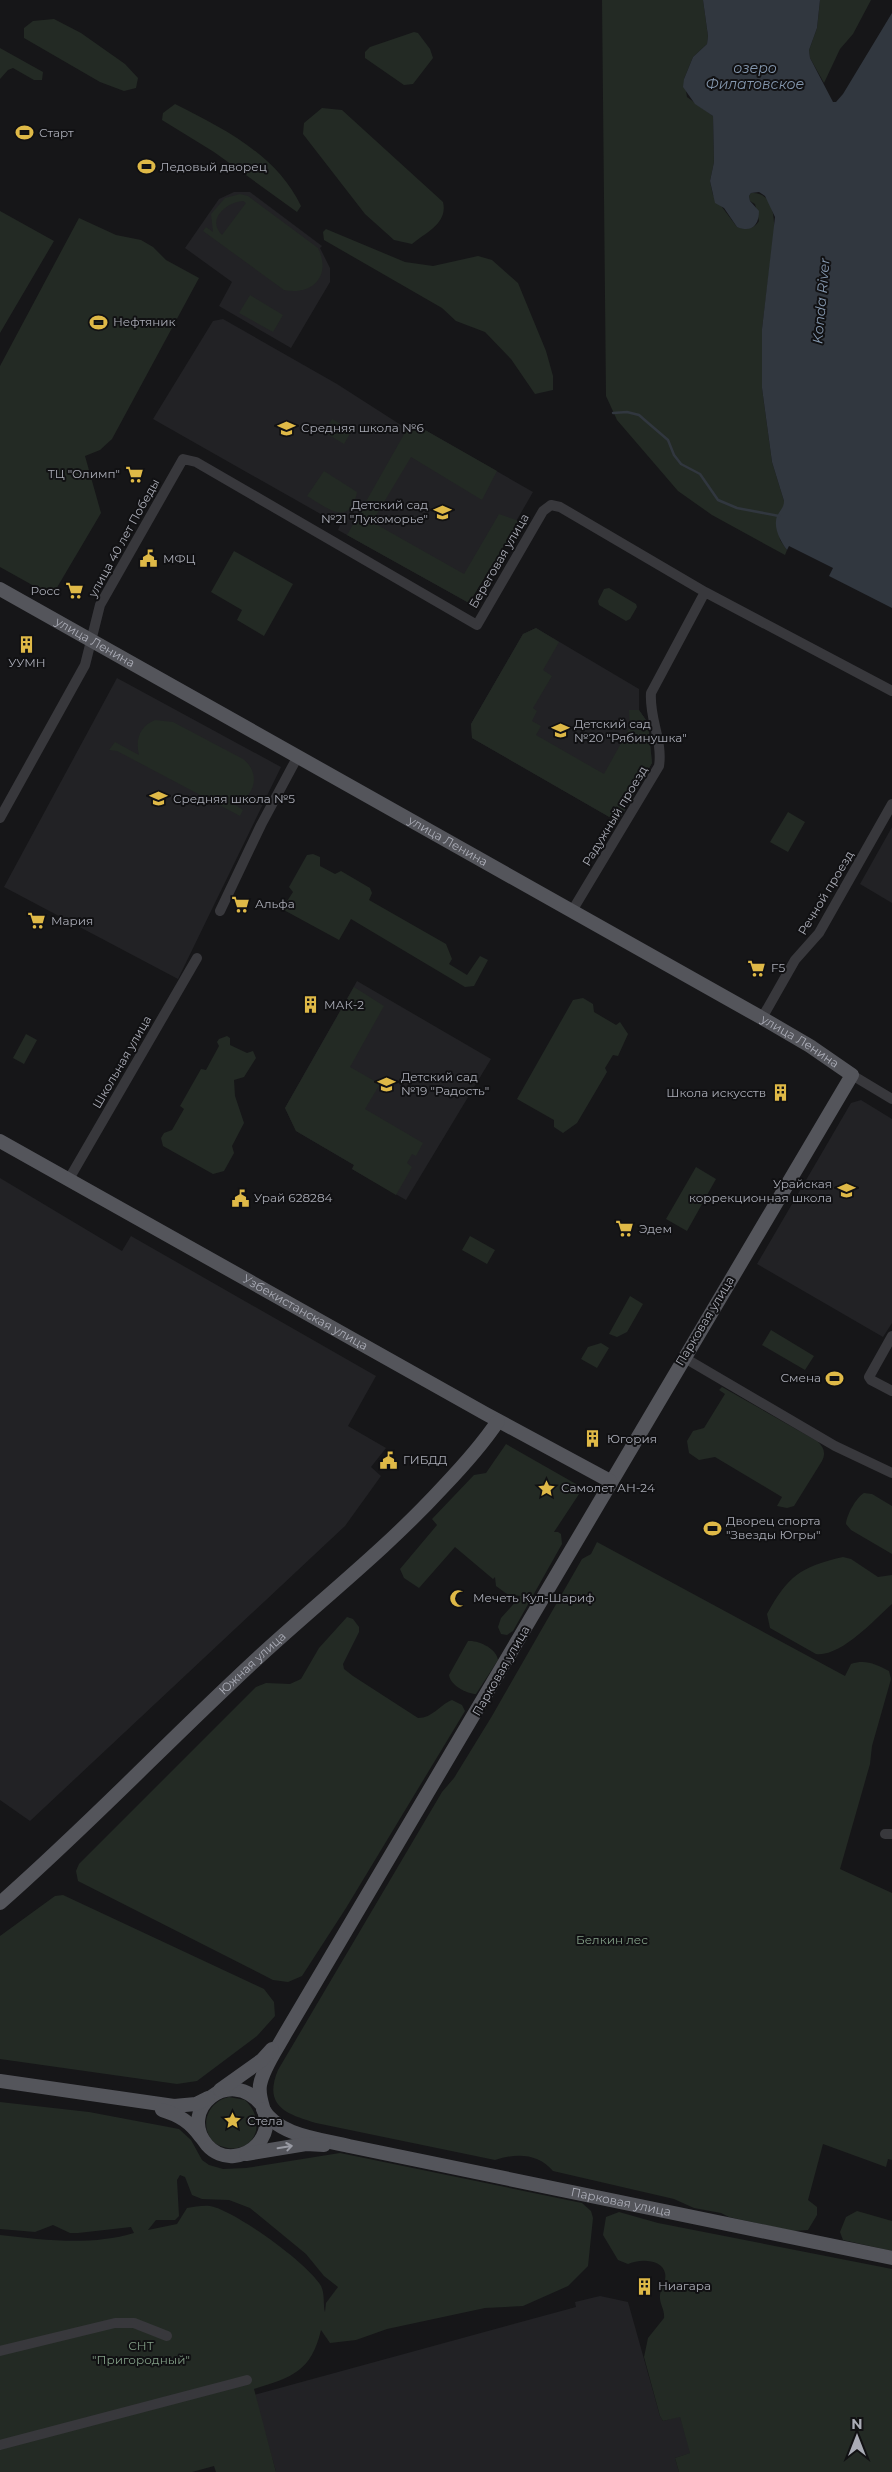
<svg xmlns="http://www.w3.org/2000/svg" width="892" height="2472" font-family="Montserrat,sans-serif">
<rect width="100%" height="100%" fill="#161618"/>
<path fill="#222225" d="M234 192H250L322 246 320 248 330 268V282L291 348 219 306 232 282 185 248 219 199Z
M223 319 337 384 404 427 407 428 411 422 533 492 469 603 338 530 340 525 153 419 213 321Z
M536 628 639 689V710L648 723 652 763 618 822 472 738 471 724 523 634Z
M117 678 281 767 178 979 4 887Z
M892 827V903L860 884Z
M357 981 491 1059 406 1200 352 1169 354 1165 296 1131 285 1108Z
M861 1100 892 1119V1323L883 1337 757 1264 851 1103Z
M0 1178 122 1251 131 1236 376 1376 348 1426 386 1448 371 1467 381 1476 345 1526 30 1821 0 1800Z
M600 2296 628 2302 660 2416 663 2421 680 2416 691 2453 675 2458 679 2472H276L254 2395 576 2307 575 2302Z"/>
<path fill="#232a24" fill-rule="evenodd" d="M602 0H703L708 36 707 44 693 57 684 79 687 97 713 116 714 162 710 181 713 195 737 227C748 229 753 230 759 221L755 204 750 201 749 196 751 193C772 191 775 216 774 232L762 329V388L772 462 784 501V508L777 516 780 540 787 550 785 555 712 515 678 491 617 420 606 396Z
M820 0H871L853 34 840 49 824 83 810 58 809 50 817 28Z
M54 19 81 33 125 64 138 78 136 88 124 91 100 82 24 38V28L33 21Z
M414 32 418 33 430 49 433 58 413 84 404 85 365 58V52L370 47Z
M0 48 43 72 42 80H34L13 68 8 70 0 79Z
M175 104C224 129 276 154 301 206L297 212 214 152 162 120 163 113Z
M322 108 342 110 443 202C448 223 427 232 412 244L394 240 365 214 303 134 304 123Z
M240 194 248 196 318 248C332 276 312 296 284 290L203 231 206 227 213 232 211 214 225 198ZM243 201 246 203 222 235C206 219 227 202 243 201Z
M0 211 54 241 0 333Z
M79 218 116 235 141 240 153 247 166 260 199 278 112 439 100 450 85 456 101 513 52 596 0 567V366Z
M326 229 405 262 433 266 478 256 492 260 518 283 546 351 553 376V390L535 394 511 359 485 332 456 321 442 308 324 240 323 232Z
M250 295 283 315 273 332 239 313Z
M332 419 352 430 344 444 324 432Z
M411 422 497 471 482 500 411 457 372 522 464 574 499 514 519 521 469 603 347 535Z
M324 471 357 492C350 528 327 508 307 496Z
M234 551 293 584 264 636 237 620 242 610 211 592Z
M609 588 636 604 637 607 630 619 626 621 599 605 598 601 604 589Z
M536 628 559 642 543 670 552 676 533 708 537 711 532 721 541 726 536 735 604 774 630 727 629 710H639L648 723 652 763 618 822 472 738 471 724 523 634Z
M155 720 173 722 243 759C261 773 256 797 234 804L243 810 240 816 117 751 109 750 115 742 139 755C135 739 140 726 155 720Z
M788 812 805 822 788 852 770 842Z
M313 854 320 857V866L335 874 341 871 370 888 372 893 369 900 446 944 452 959 449 964 467 975 480 956 488 960 474 986 465 987 351 919 339 940 282 909 293 892 289 887 307 855Z
M354 987 384 1006 350 1067 380 1084 365 1109 423 1143 416 1156 412 1154 407 1163 412 1167 396 1195 352 1169 354 1165 296 1131 285 1108Z
M583 998 593 1004 594 1012 616 1025 620 1022 628 1034 618 1056 613 1055 605 1068 607 1072 577 1123 563 1133 554 1127V1120L517 1099 573 1000Z
M26 1034 37 1040 24 1064 13 1058Z
M227 1036 230 1038V1045L247 1053 253 1051 256 1058 244 1077 234 1080 235 1096 244 1123 232 1146 234 1153 224 1171 213 1174 163 1146 161 1138 164 1133 172 1130 184 1109 180 1106 201 1069 206 1070 219 1046 217 1042 219 1039Z
M696 1167 716 1179 687 1231 666 1219Z
M470 1236 495 1250 487 1264 462 1250Z
M630 1296 643 1304 627 1332 617 1337 609 1334Z
M771 1330 814 1356 805 1370 762 1345Z
M601 1343 609 1348 597 1368 581 1359 588 1347Z
M722 1387 817 1441C824 1447 826 1453 822 1461L794 1506 787 1508 777 1506 782 1497 715 1457 699 1460 689 1453 687 1441 693 1431 704 1428 725 1394 719 1390Z
M506 1444 583 1488 554 1532H558L561 1534 562 1544 513 1631 507 1635 501 1634 498 1627 501 1618 521 1596 507 1594 496 1586 495 1577 493 1579 455 1547 419 1588 404 1578 400 1569 437 1525 432 1519 474 1475 486 1473Z
M864 1493 872 1494 892 1506V1554L851 1530 846 1524C847 1514 856 1498 864 1493Z
M597 1542 845 1676 851 1664C865 1659 876 1664 889 1671L891 1679 872 1746 870 1764 840 1869 892 1893V2160L888 2159 886 2167 823 2144 808 2200 817 2207V2215L808 2230 793 2231 729 2217 721 2213 694 2208 674 2199 553 2171C538 2153 516 2153 495 2160L316 2123C286 2114 263 2106 278 2070L442 1792 454 1778 492 1716 582 1559 591 1554Z
M843 1557 851 1559 878 1577 892 1575V1604C874 1620 841 1657 816 1654L770 1628 767 1614C788 1576 800 1567 843 1557Z
M347 1617 353 1619 359 1627V1632L343 1664 344 1669 353 1676 418 1718C433 1718 439 1705 452 1700L462 1705 465 1711 346 1908 302 1976 288 1982 273 1980 78 1881 76 1871 79 1864 256 1687 266 1683 290 1684 301 1679 319 1648Z
M468 1641C479 1640 497 1649 498 1660L476 1694C467 1694 450 1685 449 1675Z
M63 1895 264 1989 274 2002 275 2016 257 2036 197 2081 177 2084 0 2059V1936L55 1896Z
M229 2097 245 2100C271 2125 250 2161 216 2144 198 2129 206 2102 229 2097Z
M0 2102 89 2112 179 2129 191 2140 202 2160 209 2165 223 2169 246 2168 340 2153 582 2203 591 2211 593 2218 588 2266 568 2286 523 2306 485 2308 387 2329 356 2340 330 2343 321 2330C311 2372 292 2377 254 2389L276 2472H216L214 2466 192 2472H0V2235C44 2240 91 2246 134 2233L131 2227 78 2233H70L53 2225 35 2232 0 2229ZM180 2175 185 2177 192 2195 202 2199 229 2200 250 2208 306 2254 324 2276 338 2287 326 2303 325 2312C323 2306 325 2293 321 2286 309 2264 234 2210 210 2206 203 2205 194 2207 187 2208L177 2224 148 2230 156 2220H175L179 2216 177 2180Z
M857 2211 892 2221V2251L843 2240 840 2232 846 2217Z
M619 2212 658 2223 892 2269V2472H679L675 2458 690 2453 680 2417 663 2421 660 2416 644 2357 648 2338 664 2318C665 2309 659 2304 660 2295 661 2287 667 2281 665 2273 662 2258 638 2259 628 2264L618 2260 603 2235 606 2217Z"/>
<path fill="#31373f" d="M703 0H820L817 28 809 50 810 58 833 102H836L843 94 892 13V608L829 576 833 568 789 546 787 550C780 541 773 527 777 516 780 510 784 508 784 501L772 462 762 388V329L775 217 765 196 759 192 751 193 749 196 750 201 759 211C759 225 752 233 737 227L724 208 715 203 710 181 714 162 713 116 695 104 683 87 684 79 693 57 707 44 708 36Z"/>
<g fill="none" stroke-linecap="round" stroke-linejoin="round">
<path stroke="#31373f" stroke-width="2.5" d="M613 413 627 412 639 415 647 422 668 440 674 455 681 464 700 474 718 500 737 508 779 516"/>
<path stroke="#38383c" stroke-width="10" d="M0 818 85 665 100 605 183 459 196 462 477 625 543 511 551 505 560 507 705 592 892 691
M220 911 261 825 298 756
M572 911 659 766C663 741 649 718 651 693L705 592
M762 1018 795 960 819 933 892 804
M852 1075 892 1099
M69 1179 197 958
M892 1336 869 1377 871 1380 892 1391
M683 1357 835 1446 892 1473
M885 1834H892
M0 2351 115 2323H134L167 2336
M0 2445 247 2380"/>
<g stroke="#54555b" stroke-width="14">
<path id="s1" d="M0 589 762 1018 810 1046 852 1075 285 2034C277 2049 263 2068 260 2085 258 2098 264 2107 266 2119 268 2138 253 2154 234 2156 224 2157 214 2153 207 2145 177 2110 229 2066 261 2104"/>
<path id="s2" d="M0 1141 486 1414 610 1481"/>
<path id="s3" d="M0 1903C90 1824 172 1737 260 1656 321 1600 386 1549 443 1487 463 1466 482 1445 498 1421"/>
<path d="M0 2081 174 2106 196 2104 208 2098"/>
<path d="M220 2090 262 2060 272 2049"/>
<path id="s4" d="M263 2109C278 2136 322 2139 349 2146L892 2258"/>
<path d="M162 2110C179 2115 190 2122 201 2137"/>
<path d="M246 2154 306 2144 324 2145"/>
</g>
</g>
<defs><path id="oneway-shaft" d="M-6 0H5M1.5-3L5.5 0L1.5 3" fill="none" stroke-width="1.6" stroke-linecap="round" stroke-linejoin="round" transform="scale(1.25)"/></defs>
<use stroke="#999ba4" href="#oneway-shaft" transform="translate(285 2147) rotate(-9)"/>
<defs>
<symbol id="stadium-bare" viewBox="-9 -9 18 18"><path d="M0-5a6.5 5 0 1 0 0 10a6.5 5 0 1 0 0-10ZM-3.5-1.8h7v3.6h-7Z" fill="#dfb947" stroke="#111113" stroke-width="2.5" paint-order="stroke"/></symbol>
<symbol id="school-bare" viewBox="-9 -9 18 18"><path d="M0-5L7-2L0 1L-7-2ZM-4 1L0 2.5L4 1V4Q0 6-4 4Z" fill="#dfb947" stroke="#111113" stroke-width="2.5" paint-order="stroke"/></symbol>
<symbol id="supermarket-bare" viewBox="-9 -9 18 18"><path d="M-6-5.5h2.5l.6 2H6L4.5 2H-2.5L-4.4-4H-6ZM-1.5 3.2a1.3 1.3 0 1 0 .1 0ZM3 3.2a1.3 1.3 0 1 0 .1 0Z" fill="#dfb947" stroke="#111113" stroke-width="2.5" paint-order="stroke"/></symbol>
<symbol id="civic-bare" viewBox="-9 -9 18 18"><path d="M-.6-6.5H3V-4.5H.6V-3L4-1V1h2V6H-6V1h2V-1L-.6-3ZM-1.2 2.5V6h2.4V2.5Z" fill="#dfb947" stroke="#111113" stroke-width="2.5" paint-order="stroke"/></symbol>
<symbol id="building-bare" viewBox="-9 -9 18 18"><path d="M-4-6H4V6H1V3H-1V6H-4ZM-2.5-4.3h1.7v1.8h-1.7ZM.8-4.3h1.7v1.8H.8ZM-2.5-1h1.7V.8h-1.7ZM.8-1h1.7V.8H.8Z" fill="#dfb947" stroke="#111113" stroke-width="2.5" paint-order="stroke"/></symbol>
<symbol id="sight-bare" viewBox="-9 -9 18 18"><path d="M0-6L1.8-2.2L6-1.7L2.9 1.2L3.7 5.4L0 3.3L-3.7 5.4L-2.9 1.2L-6-1.7L-1.8-2.2Z" fill="#dfb947" stroke="#111113" stroke-width="2.5" paint-order="stroke"/></symbol>
<symbol id="mosque-bare" viewBox="-9 -9 18 18"><path d="M3.5-4.9A6 6 0 1 0 3.5 4.9A5 5 0 1 1 3.5-4.9Z" fill="#dfb947" stroke="#111113" stroke-width="2.5" paint-order="stroke"/></symbol>
</defs>
<g fill-rule="evenodd">
<use href="#stadium-bare" x="12" y="120" width="25" height="25"/>
<use href="#stadium-bare" x="134" y="154" width="25" height="25"/>
<use href="#stadium-bare" x="86" y="310" width="25" height="25"/>
<use href="#school-bare" x="274" y="416" width="25" height="25"/>
<use href="#supermarket-bare" x="122" y="462" width="25" height="25"/>
<use href="#school-bare" x="430" y="500" width="25" height="25"/>
<use href="#civic-bare" x="136" y="546" width="25" height="25"/>
<use href="#supermarket-bare" x="62" y="578" width="25" height="25"/>
<use href="#building-bare" x="14" y="632" width="25" height="25"/>
<use href="#school-bare" x="548" y="718" width="25" height="25"/>
<use href="#school-bare" x="146" y="786" width="25" height="25"/>
<use href="#supermarket-bare" x="228" y="892" width="25" height="25"/>
<use href="#supermarket-bare" x="24" y="908" width="25" height="25"/>
<use href="#supermarket-bare" x="744" y="956" width="25" height="25"/>
<use href="#building-bare" x="298" y="992" width="25" height="25"/>
<use href="#school-bare" x="374" y="1072" width="25" height="25"/>
<use href="#building-bare" x="768" y="1080" width="25" height="25"/>
<use href="#school-bare" x="834" y="1178" width="25" height="25"/>
<use href="#civic-bare" x="228" y="1186" width="25" height="25"/>
<use href="#supermarket-bare" x="612" y="1216" width="25" height="25"/>
<use href="#stadium-bare" x="822" y="1366" width="25" height="25"/>
<use href="#building-bare" x="580" y="1426" width="25" height="25"/>
<use href="#civic-bare" x="376" y="1448" width="25" height="25"/>
<use href="#sight-bare" x="534" y="1476" width="25" height="25"/>
<use href="#stadium-bare" x="700" y="1516" width="25" height="25"/>
<use href="#mosque-bare" x="446" y="1586" width="25" height="25"/>
<use href="#sight-bare" x="220" y="2108" width="25" height="25"/>
<use href="#building-bare" x="632" y="2274" width="25" height="25"/>
</g>
<g text-anchor="middle" stroke-width="4" stroke-linejoin="round" paint-order="stroke">
<g font-size="12" fill="#aaacb6" stroke="#111113" text-anchor="start">
<text x="39" y="137">Старт</text>
<text x="160" y="171">Ледовый дворец</text>
<text x="113" y="326">Нефтяник</text>
<text x="301" y="432">Средняя школа №6</text>
<text x="120" y="478" text-anchor="end">ТЦ "Олимп"</text>
<text x="428" y="509" text-anchor="end">Детский сад<tspan x="428" dy="14">№21 "Лукоморье"</tspan></text>
<text x="163" y="563">МФЦ</text>
<text x="60" y="595" text-anchor="end">Росс</text>
<text x="27" y="667" text-anchor="middle">УУМН</text>
<text x="574" y="728">Детский сад<tspan x="574" dy="14">№20 "Рябинушка"</tspan></text>
<text x="173" y="803">Средняя школа №5</text>
<text x="255" y="908">Альфа</text>
<text x="51" y="925">Мария</text>
<text x="771" y="972">F5</text>
<text x="324" y="1009">МАК-2</text>
<text x="401" y="1081">Детский сад<tspan x="401" dy="14">№19 "Радость"</tspan></text>
<text x="766" y="1097" text-anchor="end">Школа искусств</text>
<text x="832" y="1188" text-anchor="end">Урайская<tspan x="832" dy="14">коррекционная школа</tspan></text>
<text x="254" y="1202">Урай 628284</text>
<text x="639" y="1233">Эдем</text>
<text x="821" y="1382" text-anchor="end">Смена</text>
<text x="607" y="1443">Югория</text>
<text x="403" y="1464">ГИБДД</text>
<text x="561" y="1492">Самолет АН-24</text>
<text x="726" y="1525">Дворец спорта<tspan x="726" dy="14">"Звезды Югры"</tspan></text>
<text x="473" y="1602">Мечеть Кул-Шариф</text>
<text x="247" y="2125">Стела</text>
<text x="658" y="2290">Ниагара</text>
</g>
<g font-size="12" fill="#aaacb6" stroke="#111113">
<text transform="translate(124 538) rotate(-61)" y="4">улица 40 лет Победы</text>
<text transform="translate(499 561) rotate(-60)" y="4">Береговая улица</text>
<text dy="4" stroke="none"><textPath href="#s1" startOffset="109">улица Ленина</textPath></text>
<text transform="translate(615 816) rotate(-59)" y="4">Радужный проезд</text>
<text dy="4" stroke="none"><textPath href="#s1" startOffset="514">улица Ленина</textPath></text>
<text transform="translate(826 893) rotate(-59)" y="4">Речной проезд</text>
<text dy="4" stroke="none"><textPath href="#s1" startOffset="919">улица Ленина</textPath></text>
<text transform="translate(122 1062) rotate(-60)" y="4">Школьная улица</text>
<text dy="4" stroke="none"><textPath href="#s2" startOffset="350">Узбекистанская улица</textPath></text>
<text transform="translate(705 1321) rotate(-59)" y="4">Парковая улица</text>
<text dy="4" stroke="none"><textPath href="#s3" startOffset="348">Южная улица</textPath></text>
<text transform="translate(501 1671) rotate(-60)" y="4">Парковая улица</text>
<text dy="4" stroke="none"><textPath href="#s4" startOffset="374">Парковая улица</textPath></text>
</g>
<g font-size="12" fill="#839f87" stroke="#111113">
<text x="612" y="1944">Белкин лес</text>
<text x="141" y="2350">СНТ<tspan x="141" dy="14">"Пригородный"</tspan></text>
</g>
<g font-size="14" font-style="italic" fill="#8497ae" stroke="#111113">
<text x="755" y="73">озеро<tspan x="755" dy="16">Филатовское</tspan></text>
<text transform="translate(821 301) rotate(-85)" y="5">Konda River</text>
</g>
</g>
<g transform="translate(857 2437)" stroke="#111113" stroke-width="4" paint-order="stroke">
<path d="M0-4L9 19L0 12L-9 19Z" fill="#aaacb6"/>
<text y="-8" font-size="14" font-weight="bold" text-anchor="middle" fill="#aaacb6">N</text>
</g>
</svg>
